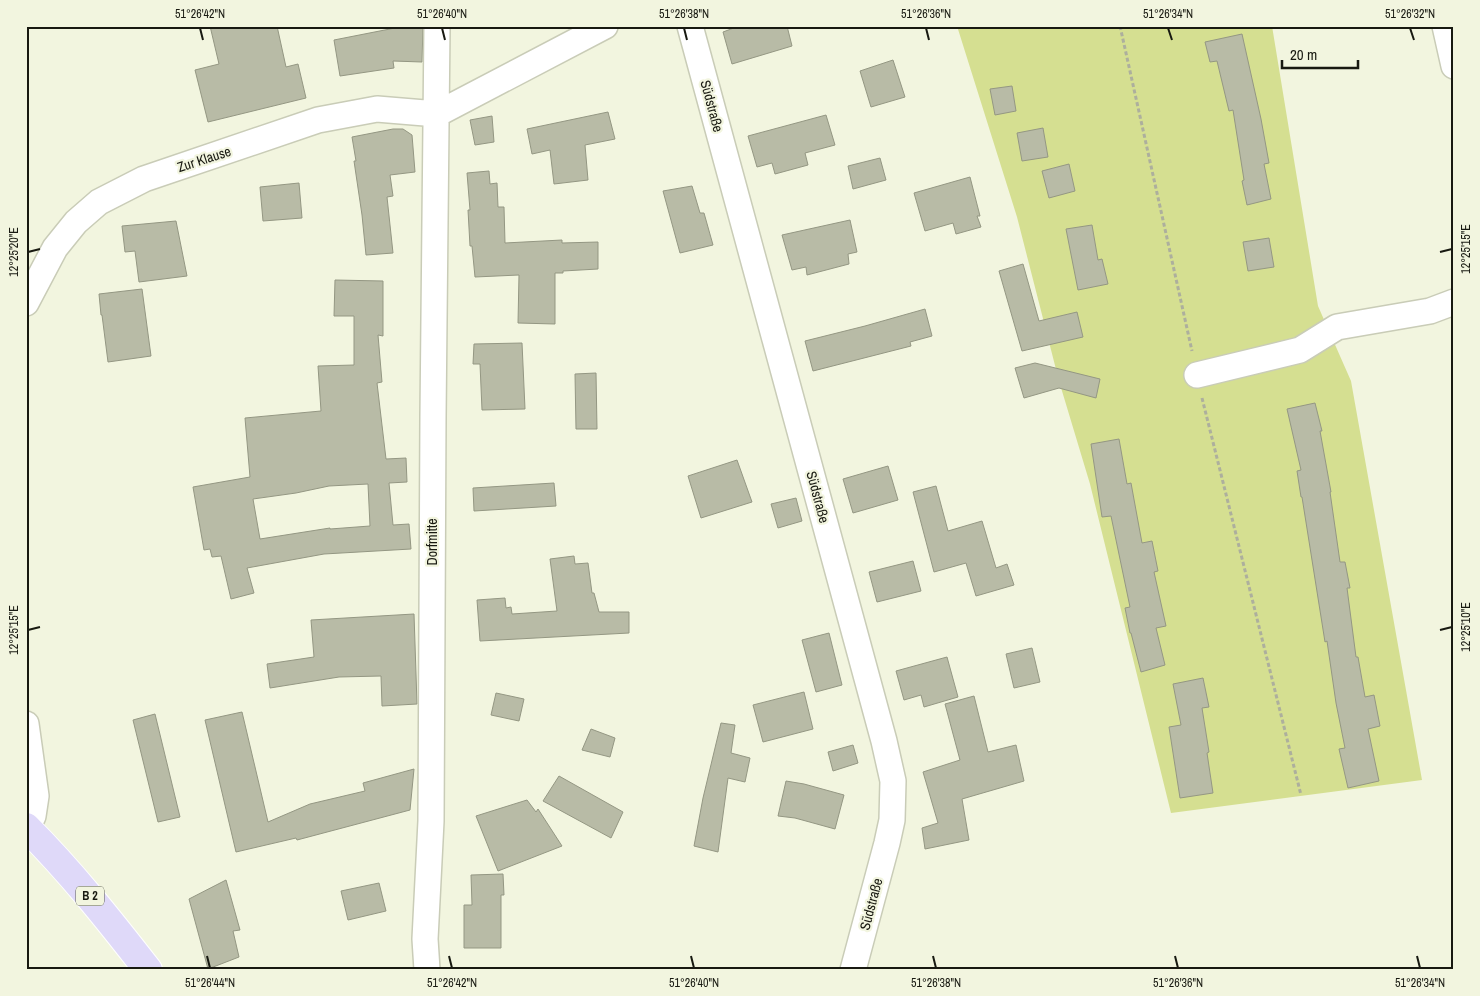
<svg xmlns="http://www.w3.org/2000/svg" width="1480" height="996" font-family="'Archivo Narrow',sans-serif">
<rect width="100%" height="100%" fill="#f2f5df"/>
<path fill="#d5df91" d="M957 26H1272L1318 306 1351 381 1422 780 1171 813 1090 484 1059 381 1017 217Z"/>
<path fill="#b8bba6" stroke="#949783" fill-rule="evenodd" d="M210 26H277L286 67 298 64 306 98 208 122 195 70 219 64Z
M405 26H423L422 62 393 61 394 68 340 76 334 40Z
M739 26H787L792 46 732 64 723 32Z
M1242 34 1261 119 1269 163 1264 164 1271 199 1247 205 1242 181 1244 180 1233 110 1229 111 1217 61 1210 62 1205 42Z
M893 60 905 97 871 107 860 71Z
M1012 86 1016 111 995 115 990 89Z
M608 112 615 139 585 145 588 180 554 184 550 150 532 154 527 129Z
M826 115 835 145 805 153 808 165 775 174 772 163 757 167 748 136Z
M492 116 494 142 475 145 470 120Z
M1043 128 1048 157 1022 161 1017 133Z
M393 129H403L412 135 415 172 390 175 393 196 387 197 393 253 366 255 362 215 354 161H356L352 137Z
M880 158 886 180 853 189 848 166Z
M1069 164 1075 191 1049 198 1042 171Z
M489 171 490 184 497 183 498 207H504L505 243 562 240V243L598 242V269L563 271V273H555V324L518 323 519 275 475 277 472 246H470L468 210H470L467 173Z
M970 177 980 216H977L981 227 956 234 953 223 925 231 914 193Z
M299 183 302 218 263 221 260 187Z
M692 186 700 213H704L713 245 680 253 663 191Z
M850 220 857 252 848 254 849 264 807 275 806 267 792 270 782 235Z
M176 221 187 276 139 282 135 251 125 252 122 226Z
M1092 225 1098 260 1102 259 1108 284 1078 290 1066 229Z
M1269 238 1274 267 1248 271 1243 242Z
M1023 264 1039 321 1077 312 1083 337 1022 351 999 271Z
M335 280 383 281V336L378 335 382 382 377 383 386 459 406 458 407 482 389 483 393 525 409 524 411 549 324 554 247 568 254 593 231 599 221 556 212 557 210 549 204 550 193 487 250 477 245 418 321 411 318 366 354 365V316H334ZM368 484 370 526 330 529V528L260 539 253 499 296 493 329 486Z
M142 289 151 356 108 362 102 315H101L99 294Z
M925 309 932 336 910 342 911 346 813 371 805 341 865 326Z
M522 343 525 409 482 410 480 364H473L474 344Z
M1035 363 1100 379 1096 398 1059 388 1024 398 1015 368Z
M596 373 597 429H576L575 374Z
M1315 403 1322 431H1320L1331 492H1330L1340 562H1345L1350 588H1347L1356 657H1358L1365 697 1374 695 1380 726 1368 729 1379 781 1348 788 1339 749 1345 748 1336 703 1327 641 1325 642 1302 497H1301L1297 471 1301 470 1287 409Z
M1119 439 1127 484 1131 483 1142 543 1152 541 1158 571 1154 572 1166 626 1156 628 1165 665 1141 672 1131 633H1130L1125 608 1130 607 1111 516 1102 517 1091 444Z
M737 460 752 502 701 518 688 476Z
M888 466 898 500 853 513 843 479Z
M554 483 556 506 474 511 473 488Z
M936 486 948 531 982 521 996 568 1007 564 1014 585 976 596 966 563 934 572 913 492Z
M796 498 802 521 778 528 771 504Z
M574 556 575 564 588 563 592 593H594L599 612H629V633L480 641 477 600 505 598 506 608 511 607 512 614 557 611 550 559Z
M913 561 921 591 877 602 869 572Z
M414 614 417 704 382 706 381 676 339 677 270 688 267 664 314 657 311 620Z
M829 633 842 685 816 692 802 640Z
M1032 648 1040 682 1014 688 1006 654Z
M947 657 958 697 924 707 921 695 904 700 896 671Z
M1203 678 1209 707 1202 708 1209 752 1207 753 1213 793 1180 798 1169 727 1181 725 1173 684Z
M804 692 813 729 763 742 753 705Z
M496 693 524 699 519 721 491 715Z
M974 696 988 752 1016 745 1024 781 962 799 969 840 925 849 922 828 938 823 923 772 960 760 945 704Z
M242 712 268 822 310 804 365 791 363 783 414 769 410 810 297 840 296 838 236 852 205 720Z
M155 714 180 817 158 822 133 720Z
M721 723 735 725 731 753 750 758 745 782 728 778 718 852 694 846 703 798Z
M591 729 615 738 610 757 582 750Z
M853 745 858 763 833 771 828 752Z
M559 776 623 812 611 838 543 801Z
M786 781 804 784 844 795 835 829 795 818 778 816Z
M527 800 536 812 538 809 562 846 498 871 476 816Z
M503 874 504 895H501V948H464V905H472L471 875Z
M226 880 240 930 233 931 239 957 208 969 189 899Z
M379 883 386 911 348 920 341 891Z"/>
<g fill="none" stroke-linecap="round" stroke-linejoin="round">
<defs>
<path id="minor" d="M690 26 884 741 893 781 892 820 887 843 853 970
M1445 26 1454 66
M26 303 55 248 76 222 99 202 144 179 318 120 377 109 437 114 605 26
M1197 375 1300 350 1337 327 1430 311 1454 302
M26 724 36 796 33 816 27 827
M427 970 425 939 431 821 433 417 437 26"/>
<path id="major" d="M26 827C71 872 109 920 148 970"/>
</defs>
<use href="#minor" stroke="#c9ccb7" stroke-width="28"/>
<use href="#major" stroke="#fff" stroke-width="30"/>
<path stroke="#adaf9d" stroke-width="3" stroke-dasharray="4 2.5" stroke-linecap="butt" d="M1120 26 1192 351
M1202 398 1301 795"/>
<use href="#minor" stroke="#fff" stroke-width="25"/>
<use href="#major" stroke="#dfd9f9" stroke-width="28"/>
</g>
<path fill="none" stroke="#181911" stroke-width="2" d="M200 28 203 40M442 28 445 40M684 28 687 40M926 28 929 40M1168 28 1172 40M1410 28 1414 40M28 252 40 249M1440 252 1452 249M28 630 40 627M1440 630 1452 627M207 956 210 968M449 956 452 968M691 956 694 968M933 956 936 968M1175 956 1178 968M1417 956 1420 968"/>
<g text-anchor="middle" stroke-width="4.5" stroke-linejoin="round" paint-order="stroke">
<rect fill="#f2f5df" stroke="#595b4f" stroke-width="1" x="76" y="886.5" width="28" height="19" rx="4"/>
<g font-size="12" font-weight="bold" fill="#181911">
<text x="90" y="900">B 2</text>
</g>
<g font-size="14" fill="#181911" stroke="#f2f5df">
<text transform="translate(712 106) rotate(75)" y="5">Südstraße</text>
<text transform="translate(204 159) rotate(-18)" y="5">Zur Klause</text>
<text transform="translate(818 497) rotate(75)" y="5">Südstraße</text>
<text transform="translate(432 542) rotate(-90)" y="5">Dorfmitte</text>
<text transform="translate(871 904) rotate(-75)" y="5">Südstraße</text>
</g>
</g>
<rect width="1480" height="996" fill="none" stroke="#f2f5df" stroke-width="55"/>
<path d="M1282 60v8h76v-8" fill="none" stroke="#181911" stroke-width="2.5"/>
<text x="1290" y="60" font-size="15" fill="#181911" stroke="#f2f5df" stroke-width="4" paint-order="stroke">20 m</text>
<rect x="28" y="28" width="1424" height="940" fill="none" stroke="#181911" stroke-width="2"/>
<g font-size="12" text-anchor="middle" fill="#181911">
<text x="200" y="18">51°26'42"N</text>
<text x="442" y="18">51°26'40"N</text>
<text x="684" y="18">51°26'38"N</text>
<text x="926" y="18">51°26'36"N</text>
<text x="1168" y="18">51°26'34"N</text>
<text x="1410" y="18">51°26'32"N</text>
<text transform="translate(1466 249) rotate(-90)" y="4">12°25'15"E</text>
<text transform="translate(14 252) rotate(-90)" y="4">12°25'20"E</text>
<text transform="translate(1466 627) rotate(-90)" y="4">12°25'10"E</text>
<text transform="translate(14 630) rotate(-90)" y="4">12°25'15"E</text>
<text x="210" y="987">51°26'44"N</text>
<text x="452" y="987">51°26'42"N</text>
<text x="694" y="987">51°26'40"N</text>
<text x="936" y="987">51°26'38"N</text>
<text x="1178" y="987">51°26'36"N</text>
<text x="1420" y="987">51°26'34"N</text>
</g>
</svg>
